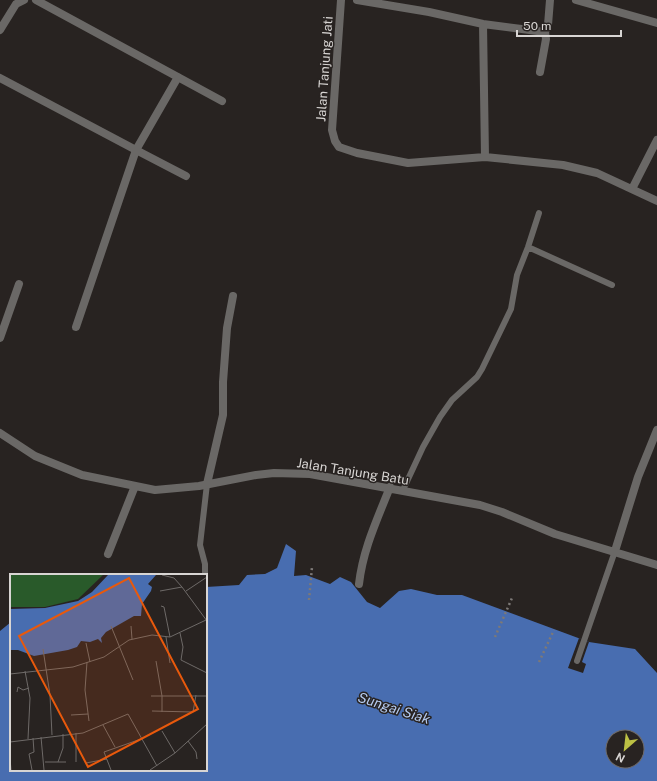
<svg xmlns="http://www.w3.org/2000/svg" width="657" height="781" font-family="'Public Sans',sans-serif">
<rect width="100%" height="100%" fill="#282321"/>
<path fill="#486db0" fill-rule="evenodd" d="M286 544 296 551 294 576 306 575 330 584 340 577 351 582 367 602 380 608 399 591 411 589 437 595H462L589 642 635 649 657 673V781H0V631L11 622V770H206V587L239 585 247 575 265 574 277 568ZM613 737H637V761H613Z"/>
<path fill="#282321" d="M579 638 589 642 582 662 586 664 583 673 568 668Z"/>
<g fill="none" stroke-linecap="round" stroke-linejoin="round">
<path stroke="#7d7977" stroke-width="2.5" stroke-dasharray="2 3" stroke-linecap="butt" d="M309 600 312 567
M495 637 512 598
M539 662 554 630"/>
<path stroke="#6a6866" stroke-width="6" d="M528 247 612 285
M403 490 423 447 440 417 452 400 477 377 482 369 511 309 517 275 528 247 539 213
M205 575V564L200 545 207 484
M577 661 615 551"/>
<path stroke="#6a6866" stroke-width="8" d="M36 0 222 101
M341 0 332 130 335 141 339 147 357 153 408 163 485 157 563 165 597 173 657 201
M357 0 429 12 483 24 545 32 548 25 550 0
M576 0 657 23
M483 24 485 157
M0 30 16 4 24 0
M540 72 546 39 545 32
M178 77 136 150 186 176
M0 78 136 150 76 327
M632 189 657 140
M0 338 19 284
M0 433 35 456 82 475 155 490 199 486 256 475 274 473 310 474 480 505 502 512 555 534 657 565
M207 484 223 415V382L227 328 233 296
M615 551 638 477 657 430
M108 554 135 486
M359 584C363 549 377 520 390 487"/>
</g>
<g text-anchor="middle" stroke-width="3" stroke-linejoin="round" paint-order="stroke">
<g font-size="13" fill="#d8d5d3" stroke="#282321">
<text transform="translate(324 69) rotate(-86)" y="5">Jalan Tanjung Jati</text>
<text transform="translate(353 471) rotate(9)" y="5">Jalan Tanjung Batu</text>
</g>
<g font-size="14" font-style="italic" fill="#b4c9ee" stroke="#282321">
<text transform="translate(394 708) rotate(18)" y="5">Sungai Siak</text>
</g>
</g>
<g transform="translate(10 574)">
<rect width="197" height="197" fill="#282321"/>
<path d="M0 1H93L68 25 35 33H0Z" fill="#295a2a"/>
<path d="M98 1H146L138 10 142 13 141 17 132 30 131 42H124L96 58 91 64 92 69 88 65 80 68 71 67 67 73 58 76 24 82 8 76H0V35L35 34 68 27 82 18Z" fill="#486db0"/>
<path fill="none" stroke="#6e6a68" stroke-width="1" d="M152 1 164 4 172 13M150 17 172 13 197 47M176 17 197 3M151 32 154 33 160 63M101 52 123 106M121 52 122 65M170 59 173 73 171 86 197 99M156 63 160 89M76 69 80 88M33 75 40 121 42 161M146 87 152 122H197M77 88 75 116 79 147M15 97 20 124 18 165M0 100 63 93 94 83 119 66 142 61 160 63 196 46M7 118 8 113 13 116 19 114M141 122H152V138M142 137 183 138 186 121M61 141 78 140M93 151 105 173M152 157 165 179M66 159V188M31 163 34 196M178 167 186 178 187 185M0 168 73 159 118 140 147 192M0 184 1 196M35 188H56M48 188 53 174V160M76 189 97 185M22 196 19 180 24 178 23 164M101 196 94 178 131 165M140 196 165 179 197 150"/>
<path fill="#e8590c" fill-opacity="0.15" stroke="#e8590c" stroke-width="2" d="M119 4 188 135 78 193 9 62Z"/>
<rect width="197" height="197" fill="none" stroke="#d8d5d3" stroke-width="2"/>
</g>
<g transform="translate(625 749) rotate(208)"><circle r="19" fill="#282321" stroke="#6e6a68"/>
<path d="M0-3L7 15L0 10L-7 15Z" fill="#bcc044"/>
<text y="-6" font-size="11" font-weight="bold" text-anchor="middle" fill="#d8d5d3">N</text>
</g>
<path d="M517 30v6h104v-6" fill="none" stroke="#d8d5d3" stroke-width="2"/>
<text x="523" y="30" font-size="12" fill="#d8d5d3" stroke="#282321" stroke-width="3" paint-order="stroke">50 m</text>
</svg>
